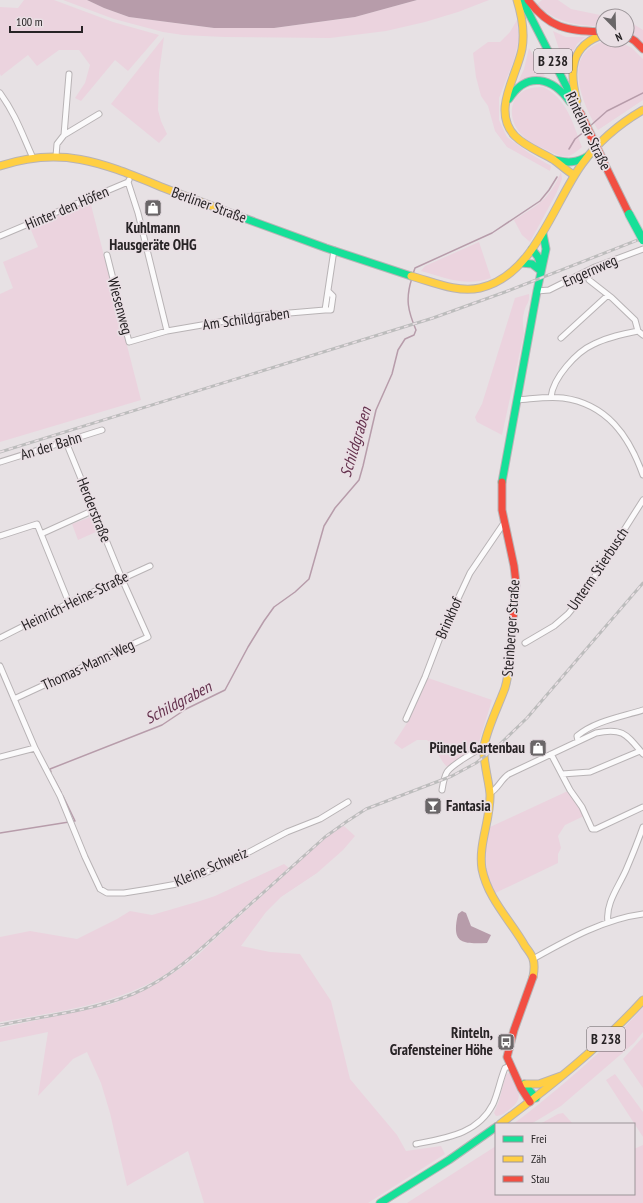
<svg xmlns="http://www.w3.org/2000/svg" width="643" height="1203" font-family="'PT Sans Narrow',sans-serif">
<rect width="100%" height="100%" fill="#e7e1e4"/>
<path fill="#ebd3de" d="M24 0H54L113 22 159 35 128 71 115 60 81 101 75 98 85 83 90 65 79 50H59L37 66 28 55 1 76 0 74V7L18 8Z
M63 0H87L104 8 129 17 214 28H274L355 17 417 0H489L458 12 425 22 386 31 330 38 224 37 183 35 163 32 114 19Z
M542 0H558L571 9 605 16H603V27C573 24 560 24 536 5Z
M517 20 519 39 514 60 499 98V120L507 137 529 153 551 166 550 171 507 147 495 131 488 106 481 96 476 77 473 53 488 42H500L510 32Z
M627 20 643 30V44L630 32 627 31Z
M553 31 566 37H585L577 44 565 67Z
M164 37 159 73 158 110 161 121 167 134 159 143 111 104Z
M616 40 632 48 643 59V100L598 130C586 110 565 66 590 48 598 42 606 40 616 40Z
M529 48 545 76 526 79 517 84 524 69Z
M543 87C567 98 573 124 582 147 578 150 574 154 569 156 562 158 555 154 549 151 540 147 528 142 522 135 510 124 507 102 522 92 527 88 536 87 543 87Z
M561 172 562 179 556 194 530 242 522 235 514 220C539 204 549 200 561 172Z
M90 201 141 400 0 442V294L13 288 3 262 38 247 29 225Z
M479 242 491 278C466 287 446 278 421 271L425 266Z
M529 294C530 304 525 304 524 313 522 319 523 326 524 333L502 435 477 422 475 417 482 404 515 298Z
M93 516 98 531 78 540 72 524Z
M428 678 492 700 479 742 473 749 448 767C442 765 436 746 427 740H417L402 749 394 743 409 720Z
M570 790 586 815 565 825 558 836 561 848 558 854V863L491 895C486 870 484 854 488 828Z
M344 826 355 836 343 850 317 873 281 897 266 912 241 946 270 952 300 954 331 1001 350 1079 397 1135 406 1151 441 1146 445 1154 368 1203H204L188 1151 127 1186 110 1113 101 1083 87 1052 73 1059 38 1096 48 1032 0 1042V1028L112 1004C144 992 172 976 198 955 231 924 265 893 299 862 309 852 331 830 344 826Z
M284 864 289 868C265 889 242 910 219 931 196 951 174 972 146 985 101 1007 49 1013 0 1022V937L30 931 77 939 117 919 130 911 152 915 200 901 215 896Z
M643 1007V1032L634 1043 561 1106 531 1124H513C529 1113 542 1101 556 1090 587 1064 617 1037 643 1007Z
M643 1037V1088L623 1059Z
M509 1073C517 1086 526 1098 510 1109 506 1112 502 1116 496 1116L494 1113 499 1101 506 1074Z
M615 1074 643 1112V1137L606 1080Z
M563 1113 573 1124H540L558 1114Z
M643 1145V1203H407L496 1146V1194H634V1149Z"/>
<path fill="#b79caa" d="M87 0H417L355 17 274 28H214L129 17 104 8Z
M462 911 466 913 471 926 491 935 487 943C462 944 451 944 458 914Z"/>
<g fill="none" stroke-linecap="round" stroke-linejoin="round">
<path stroke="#b79caa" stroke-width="1.5" d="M589 127 607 111 643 93
M569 149 575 139 585 131
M413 274 415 268 492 233 540 201 549 190 557 177
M51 772 50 769 162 725 186 709 225 690 248 647 264 621 274 607 295 592 309 579 324 526 335 508 359 480 363 466 376 410 392 374 398 350 405 339 414 335 416 330C408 311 405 299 412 278
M53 777 61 792
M63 796 75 821H73
M0 833 69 822"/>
<defs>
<path id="street" d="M0 93C16 115 22 134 33 158
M64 135 99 114
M56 156 57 144 64 135 69 74
M128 182 138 213 167 331 254 316 325 310 334 250
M0 236 128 182 129 180
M107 255 129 342 167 331
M588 271 589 280 612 298 635 320 638 331
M537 291 549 290 595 267 643 249
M325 310H331L333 296 328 291
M561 338 608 295
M551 397C553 378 576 352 594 344 608 337 623 334 638 331L643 335
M517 400C532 399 548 396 563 398 607 404 629 436 643 475
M0 462 102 430
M41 534 94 510
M0 536 37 524 69 603
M0 638 69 603 150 566
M525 643 554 626 568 614 581 598 643 500
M0 666 35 748 0 757
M14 699 148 637 122 579 66 442
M406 719 425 677 441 635 470 573 504 523
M578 741 577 736C595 721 621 717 643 710
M35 748 60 796 85 857 100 889 107 893H124L149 889 177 884 203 874 232 861 287 832 320 819 348 802
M551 754 570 790 582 807 592 829H596L643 807
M562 774 590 772 640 751
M442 790C443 784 444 777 447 772 452 765 475 751 484 747
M490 793C498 789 501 779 509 774L596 733C623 727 627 735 643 754
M608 922C605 904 619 886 626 870 632 856 638 841 643 827
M533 959C567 940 604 919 643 914
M416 1144C446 1138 478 1134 493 1104 498 1093 500 1080 505 1068L510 1066"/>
<path id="fast" d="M522 0 580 113
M509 99C527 70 553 78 570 102
M555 160C567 163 577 163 588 156
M233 214 326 248 411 276
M532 249 538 257 541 266
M521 263 532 264 541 271
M502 482 537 291 546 249 543 234
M524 1084 536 1098
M380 1203 449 1160 496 1127"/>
<path id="slow" d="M517 0C522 16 525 32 522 49 517 76 491 111 515 136 526 147 541 152 554 160 561 165 567 171 574 175
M577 101C569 72 570 45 603 35
M0 166C64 145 105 164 164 188 187 197 210 205 233 214
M411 276C433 282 457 293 480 288 534 276 553 204 582 164 598 142 619 124 643 110
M510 658C509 668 508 678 505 688 498 707 488 726 484 746 482 757 489 781 490 794 491 819 478 844 482 869 488 899 511 921 525 946 528 950 532 955 533 959 535 965 534 972 533 977
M525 1084H539L561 1076
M500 1124C551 1086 600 1047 643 1000"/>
<path id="jam" d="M528 0C551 30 567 30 603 32
M627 36 635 41 643 49
M604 163 629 214
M502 482V510L514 566 516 583 510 658
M530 1102 521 1088 507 1057 514 1030 533 977"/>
</defs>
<use href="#street" stroke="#b8b3b5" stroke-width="7"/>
<use href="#fast" stroke="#b8b3b5" stroke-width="9"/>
<use href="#slow" stroke="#b8b3b5" stroke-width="9"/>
<use href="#jam" stroke="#b8b3b5" stroke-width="9"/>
<use href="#street" stroke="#fbfafb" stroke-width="5"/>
<use href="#fast" stroke="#16e098" stroke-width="7"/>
<use href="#slow" stroke="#ffcf43" stroke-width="7"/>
<use href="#jam" stroke="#f24e42" stroke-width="7"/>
<defs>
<path id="rail" d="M0 452 433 318 505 292 643 238
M0 1025C44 1016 91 1011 133 994 173 977 203 947 235 918 265 891 295 864 325 837L346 822 366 809 452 776 476 763 497 747 527 718 643 583"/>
</defs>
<use href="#rail" stroke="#bcbcbc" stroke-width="3"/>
<use href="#rail" stroke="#e9dfe4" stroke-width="1.5" stroke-dasharray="4.5" stroke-linecap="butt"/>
<defs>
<path id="fast-bridge" d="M629 214 643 240"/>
<path id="jam-bridge" d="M580 113 604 163"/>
</defs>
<use href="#fast-bridge" stroke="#c3c0c2" stroke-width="10" stroke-linecap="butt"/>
<use href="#jam-bridge" stroke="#c3c0c2" stroke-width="10" stroke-linecap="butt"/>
<use href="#fast-bridge" stroke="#16e098" stroke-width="8"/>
<use href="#jam-bridge" stroke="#f24e42" stroke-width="8"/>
</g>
<defs>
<symbol id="shop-square" viewBox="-11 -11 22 22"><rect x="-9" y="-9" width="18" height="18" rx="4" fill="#6a6668" stroke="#e9dfe4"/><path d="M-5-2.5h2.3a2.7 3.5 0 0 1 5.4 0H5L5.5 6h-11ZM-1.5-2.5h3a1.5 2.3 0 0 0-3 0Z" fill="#fff"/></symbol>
<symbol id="bar-square" viewBox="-11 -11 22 22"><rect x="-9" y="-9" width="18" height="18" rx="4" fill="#6a6668" stroke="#e9dfe4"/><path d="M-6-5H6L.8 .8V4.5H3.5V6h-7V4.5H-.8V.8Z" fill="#fff"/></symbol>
<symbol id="bus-square" viewBox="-11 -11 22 22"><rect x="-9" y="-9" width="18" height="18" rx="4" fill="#6a6668" stroke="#e9dfe4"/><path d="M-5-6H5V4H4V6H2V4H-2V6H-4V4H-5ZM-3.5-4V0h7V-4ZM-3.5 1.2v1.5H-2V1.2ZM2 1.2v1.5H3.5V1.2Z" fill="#fff"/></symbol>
</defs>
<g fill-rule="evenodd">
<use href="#shop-square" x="143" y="198" width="20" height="20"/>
<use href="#shop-square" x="528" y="738" width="20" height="20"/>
<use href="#bar-square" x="423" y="796" width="20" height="20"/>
<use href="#bus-square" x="496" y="1032" width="20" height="20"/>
</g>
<g text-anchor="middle" stroke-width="3.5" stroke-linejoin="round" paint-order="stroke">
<g fill="#e9dfe4" stroke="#615b5e" stroke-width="1">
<rect x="534" y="49" width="38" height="24" rx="3"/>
<rect x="587" y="1027" width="38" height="24" rx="3"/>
</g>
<g font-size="14" font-weight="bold" fill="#272325">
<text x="553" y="66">B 238</text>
<text x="606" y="1044">B 238</text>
</g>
<g font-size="15" fill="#272325" stroke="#e9dfe4">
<text transform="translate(588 131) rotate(64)" y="5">Rintelner Straße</text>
<text transform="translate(209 205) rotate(20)" y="5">Berliner Straße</text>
<text transform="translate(67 208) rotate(-23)" y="5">Hinter den Höfen</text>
<text transform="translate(590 271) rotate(-24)" y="5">Engernweg</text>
<text transform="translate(120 306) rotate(75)" y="5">Wiesenweg</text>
<text transform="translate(246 319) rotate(-8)" y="5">Am Schildgraben</text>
<text transform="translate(51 446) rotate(-17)" y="5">An der Bahn</text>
<text transform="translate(94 510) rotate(68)" y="5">Herderstraße</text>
<text transform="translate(598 569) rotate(-56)" y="5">Unterm Stierbusch</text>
<text transform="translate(75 601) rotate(-26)" y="5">Heinrich-Heine-Straße</text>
<text transform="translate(449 618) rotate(-66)" y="5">Brinkhof</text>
<text transform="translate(511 628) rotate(-86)" y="5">Steinberger Straße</text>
<text transform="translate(88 665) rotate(-25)" y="5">Thomas-Mann-Weg</text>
<text transform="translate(211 867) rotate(-23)" y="5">Kleine Schweiz</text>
</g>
<g font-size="15" font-weight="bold" fill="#272325" stroke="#e9dfe4" text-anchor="end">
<text x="153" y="233" text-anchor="middle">Kuhlmann<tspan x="153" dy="17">Hausgeräte OHG</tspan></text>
<text x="525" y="753">Püngel Gartenbau</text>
<text x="446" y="811" text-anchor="start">Fantasia</text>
<text x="493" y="1038">Rinteln,<tspan x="493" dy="17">Grafensteiner Höhe</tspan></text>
</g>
<g font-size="16" font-style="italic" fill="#64314d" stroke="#e9dfe4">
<text transform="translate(355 442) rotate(-73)" y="6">Schildgraben</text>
<text transform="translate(178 702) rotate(-28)" y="6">Schildgraben</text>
</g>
</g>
<rect x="495" y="1123" width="140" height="72" fill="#e9dfe4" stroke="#9b9498"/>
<rect x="503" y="1136" width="20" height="6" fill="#16e098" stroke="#9b9498"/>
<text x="531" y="1143" font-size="12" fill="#272325">Frei</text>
<rect x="503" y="1156" width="20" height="6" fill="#ffcf43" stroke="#9b9498"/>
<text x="531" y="1163" font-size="12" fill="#272325">Zäh</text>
<rect x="503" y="1176" width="20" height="6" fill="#f24e42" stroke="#9b9498"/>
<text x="531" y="1183" font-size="12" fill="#272325">Stau</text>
<g transform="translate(615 28) rotate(157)"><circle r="19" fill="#e9dfe4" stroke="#9b9498"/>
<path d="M0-3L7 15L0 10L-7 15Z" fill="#6a6668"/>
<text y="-6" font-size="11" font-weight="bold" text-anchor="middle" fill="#272325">N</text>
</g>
<path d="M10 26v6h72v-6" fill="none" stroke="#272325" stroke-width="2"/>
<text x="16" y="26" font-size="12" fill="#272325" stroke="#e9dfe4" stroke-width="3" paint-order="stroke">100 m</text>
</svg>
